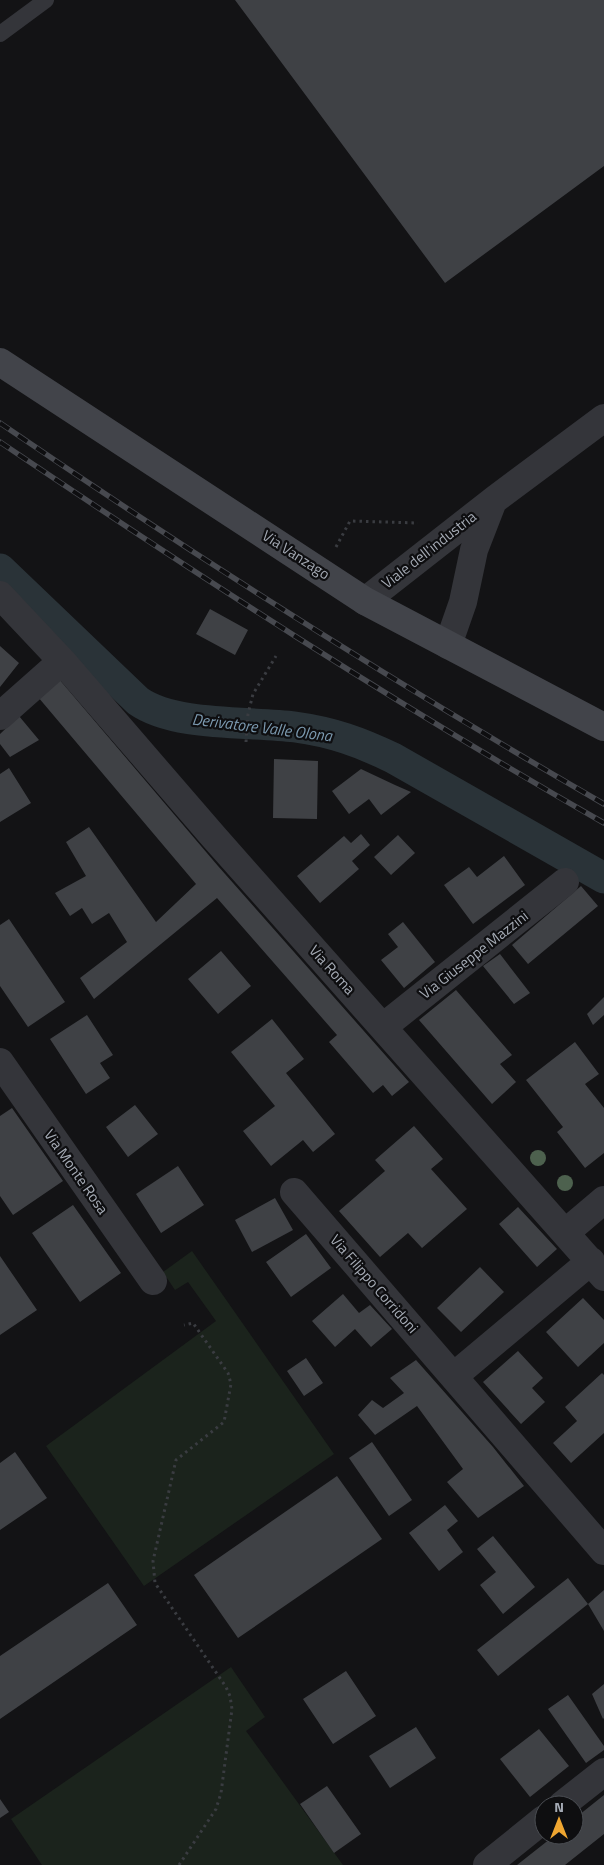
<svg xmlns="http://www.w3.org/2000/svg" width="604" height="1865" font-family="'Titillium Web',sans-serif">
<rect width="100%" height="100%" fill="#131315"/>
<path fill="#1b231c" d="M192 1251 334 1454 144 1586 46 1446 216 1321 188 1282 175 1290 163 1272Z
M231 1667 265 1717 246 1731 343 1865H42L11 1819Z"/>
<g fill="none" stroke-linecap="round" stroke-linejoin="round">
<path stroke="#2a3338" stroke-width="31" d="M0 569 138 701C175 727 249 721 295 727 332 732 360 742 393 758L604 878"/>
</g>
<path fill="#3f4145" d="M235 0H604V166L445 283Z
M210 609 248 630 235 655 196 634Z
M0 646 19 663 0 687Z
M59 679 218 866 409 1082 392 1096 383 1085 373 1093 329 1042 337 1035 217 898 94 999 80 978 127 942 109 913 92 924 82 908 70 916 55 893 86 876 66 842 89 827 156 922 196 884 38 697Z
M19 716 39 740 10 757 0 744V734Z
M274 759 318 761 317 819 273 818Z
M9 768 31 803 0 822V774Z
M361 769 395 785 411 792 381 815 369 799 349 814 332 791Z
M361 834 370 845 352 861 359 869 320 903 297 876 344 836 351 843Z
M398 835 415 853 391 875 374 857Z
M504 856 525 885 473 924 444 885 469 867 477 877Z
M581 886 598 906 528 964 512 945Z
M9 919 65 1002 28 1027 0 986V925Z
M403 922 435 962 404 988 381 960 398 947 388 934Z
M221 951 251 986 218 1014 188 979Z
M500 954 530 993 514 1004 483 966Z
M456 990 512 1055 500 1064 516 1082 492 1104 419 1020Z
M604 997V1015L593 1025 587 1014Z
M87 1015 113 1055 100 1063 110 1078 86 1094 50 1039Z
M272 1019 304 1059 286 1073 335 1134 313 1152 303 1140 271 1166 243 1131 275 1106 231 1052Z
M575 1042 599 1074 585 1084 604 1108V1153L585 1168 557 1132 563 1127 526 1080Z
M135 1105 158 1134 128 1157 106 1127Z
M12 1108 63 1181 13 1215 0 1196V1116Z
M414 1126 443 1159 431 1169 467 1209 422 1248 408 1233 380 1257 339 1211 385 1171 375 1160Z
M178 1166 204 1205 161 1233 136 1194Z
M275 1198 293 1230 252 1252 235 1220Z
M73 1205 121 1273 80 1302 32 1233Z
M518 1207 557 1249 537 1267 499 1224Z
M306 1234 331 1268 291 1297 266 1262Z
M0 1256 37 1310 0 1335Z
M480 1267 504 1292 461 1332 437 1308Z
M343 1294 359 1313 370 1305 392 1329 371 1347 355 1329 335 1347 312 1321Z
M583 1298 604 1320V1343L578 1367 546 1332Z
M518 1351 543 1378 532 1388 545 1402 521 1424 483 1382Z
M306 1358 323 1383 304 1396 287 1371Z
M416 1360 493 1447 524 1486 478 1518 447 1482 463 1469 417 1406 375 1435 358 1415 372 1400 383 1408 404 1393 390 1378Z
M602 1373 604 1375V1433L571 1463 553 1443 577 1421 565 1407Z
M372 1442 412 1500 389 1516 349 1458Z
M15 1452 47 1498 0 1530V1463Z
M337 1476 382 1539 238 1638 194 1575Z
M445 1505 458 1521 447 1530 463 1552 439 1571 409 1533Z
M493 1536 535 1587 503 1614 480 1585 496 1572 477 1549Z
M568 1578 588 1604 498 1676 477 1650Z
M108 1583 137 1625 0 1719V1656Z
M604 1590V1631L588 1604Z
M346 1671 376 1716 333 1744 303 1699Z
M604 1684V1718L603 1719 592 1694Z
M568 1695 604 1746V1750L586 1763 548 1709Z
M416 1727 436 1758 390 1788 369 1756Z
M539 1729 569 1766 530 1797 500 1759Z
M327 1786 361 1834 334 1853 300 1804Z
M604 1795V1834L565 1865H517L555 1835H574V1819Z
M0 1799 9 1812 0 1818Z"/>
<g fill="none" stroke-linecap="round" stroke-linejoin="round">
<path stroke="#3a3c41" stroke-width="3" stroke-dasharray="2.5 4" stroke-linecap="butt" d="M336 547 350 521 418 523
M246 742 248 714 253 694 276 656
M179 1865 216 1809 221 1793 232 1709 230 1696 226 1687 155 1583 153 1561 176 1460 224 1422 231 1384 228 1373 193 1323 184 1325"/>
<path stroke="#34353a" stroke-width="16" d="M0 34 46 0"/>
<path stroke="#34353a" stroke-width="28" d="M0 595 62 661 213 836 604 1277
M365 601 494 500 604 418
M448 645 463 602 474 550 493 501
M0 716 62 661
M383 1027 565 882
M0 1062 153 1281
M294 1192 604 1551
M565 1233 604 1200
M454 1376 591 1261
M562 1805 604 1772
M487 1865 544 1819"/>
<path stroke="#42444a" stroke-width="28" d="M0 362 365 601 604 727"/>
<defs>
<path id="rail" d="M0 423C196 557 398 685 604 804
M0 442C197 575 397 705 604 823"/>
</defs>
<use href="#rail" stroke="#47494f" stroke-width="5.5"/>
<use href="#rail" stroke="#0e0e10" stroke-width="4" stroke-dasharray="11" stroke-linecap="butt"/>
</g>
<g fill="#4d614e">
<circle cx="538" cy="1158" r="8"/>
<circle cx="565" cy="1183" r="8"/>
</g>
<g text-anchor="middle" stroke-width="4.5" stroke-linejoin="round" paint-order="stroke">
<g font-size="15" fill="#a5abb5" stroke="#0e0e10">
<text transform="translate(429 550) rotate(-38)" y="5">Viale dell'industria</text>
<text transform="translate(296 555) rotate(33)" y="5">Via Vanzago</text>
<text transform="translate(474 955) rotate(-38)" y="5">Via Giuseppe Mazzini</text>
<text transform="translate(332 970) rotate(48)" y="5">Via Roma</text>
<text transform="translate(76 1172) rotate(55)" y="5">Via Monte Rosa</text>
<text transform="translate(374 1284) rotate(49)" y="5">Via Filippo Corridoni</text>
</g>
<g font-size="16" font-style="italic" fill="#7c9ab0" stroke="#0e0e10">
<text transform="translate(262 727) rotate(7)" y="6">Derivatore Valle Olona</text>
</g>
</g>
<g transform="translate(559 1820)"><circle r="24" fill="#0e0e10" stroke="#4a4d52"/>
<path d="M0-4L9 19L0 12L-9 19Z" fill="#efa631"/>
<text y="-8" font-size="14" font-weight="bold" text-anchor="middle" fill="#a5abb5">N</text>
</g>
</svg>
